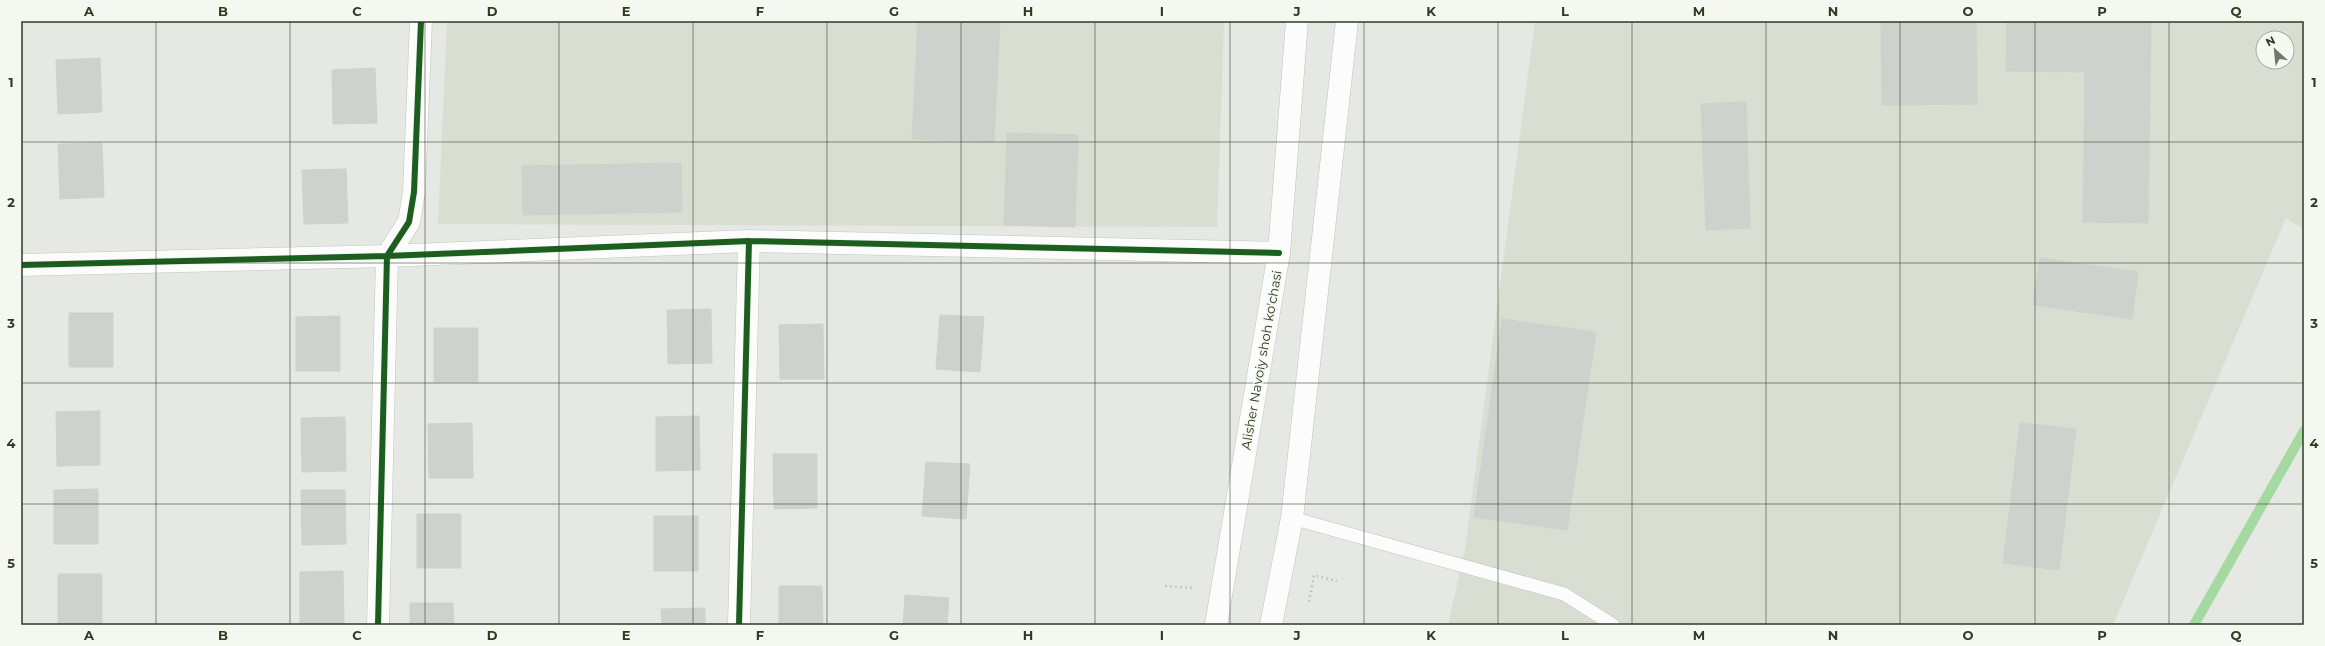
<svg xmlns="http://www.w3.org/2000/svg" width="2325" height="646" font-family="Montserrat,sans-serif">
<rect width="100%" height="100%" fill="#e6e8e3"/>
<path fill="#d9ded3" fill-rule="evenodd" d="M447 21H1224L1217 227 438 224Z
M1535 21H2304V230L2286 218 2113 625H1448L1465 549ZM2263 38H2287V62H2263Z"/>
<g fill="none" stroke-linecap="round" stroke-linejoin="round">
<path stroke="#a5d9a2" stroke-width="10" d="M2194 625 2304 431"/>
</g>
<path fill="#cfd1cc" stroke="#cfd1cb" d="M918 21H1000L994 142 912 139Z
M1881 21H1976L1977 104 1882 105Z
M2007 21H2151L2148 223 2083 222 2085 72 2006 71Z
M100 58 102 112 58 114 56 60Z
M375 68 377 123 333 124 332 70Z
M1746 102 1750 228 1706 230 1701 104Z
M1007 133 1078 135 1075 227 1004 225Z
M102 143 104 197 60 199 58 144Z
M681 163 682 212 523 215 522 166Z
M346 169 348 223 304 224 302 170Z
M2040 258 2138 272 2132 319 2033 305Z
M711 309 712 363 668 364 667 310Z
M69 313H113V367H69Z
M940 315 984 317 980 372 936 369Z
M340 316V371H296V317Z
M1502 319 1596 332 1567 530 1474 517Z
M823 324 824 379H780L779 325Z
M434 328H478V382H434Z
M100 411V465L57 466 56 412Z
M699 416 700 470 656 471V417Z
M345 417 346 471 302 472 301 418Z
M472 423 473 478H429L428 424Z
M2020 423 2076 429 2059 570 2003 563Z
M773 454H817V508L774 509Z
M926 462 970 464 966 519 922 516Z
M98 489V544H54V490Z
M301 490H345L346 544 302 545Z
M417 514H461V568H417Z
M654 516H698V571H654Z
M343 571 344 625H300V572Z
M58 574H102V625H58Z
M779 586H822L823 625H779Z
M905 595 949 598 947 625H903Z
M410 603H453L454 625H410Z
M705 608V625H662L661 609Z"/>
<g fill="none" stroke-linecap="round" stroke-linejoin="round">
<defs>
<path id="lane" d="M1292 518 1564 594 1613 625"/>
<path id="street" d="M21 265 387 256 749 241 1279 253
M378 625 387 256 409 222 414 192 421 21
M739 625 749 241"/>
<path id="secondary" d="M1216 625 1279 253 1297 21
M1271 625 1292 518 1347 21"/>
</defs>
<use href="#lane" stroke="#c3c5c0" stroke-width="14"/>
<use href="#street" stroke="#c3c5c0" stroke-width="23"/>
<use href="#secondary" stroke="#c1c4bc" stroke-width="23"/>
<path stroke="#c4c9c0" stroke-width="2.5" stroke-dasharray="2 3" stroke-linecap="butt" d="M1165 586 1193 588
M1309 602 1314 575 1337 581"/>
<use href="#lane" stroke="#fbfcfb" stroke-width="13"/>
<use href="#street" stroke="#fbfcfb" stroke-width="22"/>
<use href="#secondary" stroke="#fbfcfb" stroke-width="22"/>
<defs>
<path id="cycleway" d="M21 265 387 256 749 241 1279 253
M378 625 387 256 409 222 414 192 421 21
M739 625 749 241"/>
</defs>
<use href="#cycleway" stroke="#f5f8f0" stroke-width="8"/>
<use href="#cycleway" stroke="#1b5e20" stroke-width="6"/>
</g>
<path fill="none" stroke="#2d3c20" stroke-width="1" stroke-opacity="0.55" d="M156 21V625M290 21V625M425 21V625M559 21V625M693 21V625M827 21V625M961 21V625M1095 21V625M1230 21V625M1364 21V625M1498 21V625M1632 21V625M1766 21V625M1900 21V625M2035 21V625M2169 21V625M21 142H2304M21 263H2304M21 383H2304M21 504H2304"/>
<g text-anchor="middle" stroke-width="3" stroke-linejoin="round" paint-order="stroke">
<g font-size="13" fill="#2d3c20" stroke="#f5f8f0">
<text transform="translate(1261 360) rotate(-80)" y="5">Alisher Navoiy shoh ko'chasi</text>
</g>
</g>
<rect width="2325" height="646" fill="none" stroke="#f5f8f0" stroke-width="44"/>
<g transform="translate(2275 50) rotate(333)"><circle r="19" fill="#f5f8f0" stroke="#a5ad9d"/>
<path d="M0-3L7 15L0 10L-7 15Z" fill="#6e7864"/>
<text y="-6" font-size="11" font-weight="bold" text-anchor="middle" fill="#2d3c20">N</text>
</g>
<rect x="22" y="22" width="2281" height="602" fill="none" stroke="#2d3c20" stroke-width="1.5"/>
<g font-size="13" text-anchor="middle" font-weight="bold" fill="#2d3c20">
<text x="89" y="16">A</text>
<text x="223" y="16">B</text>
<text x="357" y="16">C</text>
<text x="492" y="16">D</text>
<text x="626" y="16">E</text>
<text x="760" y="16">F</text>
<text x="894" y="16">G</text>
<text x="1028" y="16">H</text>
<text x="1162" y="16">I</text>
<text x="1297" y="16">J</text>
<text x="1431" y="16">K</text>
<text x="1565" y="16">L</text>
<text x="1699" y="16">M</text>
<text x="1833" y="16">N</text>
<text x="1968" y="16">O</text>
<text x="2102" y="16">P</text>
<text x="2236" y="16">Q</text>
<text x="11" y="87">1</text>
<text x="2314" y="87">1</text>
<text x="11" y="207">2</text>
<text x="2314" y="207">2</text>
<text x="11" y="328">3</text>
<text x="2314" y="328">3</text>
<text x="11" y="448">4</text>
<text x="2314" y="448">4</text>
<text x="11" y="568">5</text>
<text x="2314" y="568">5</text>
<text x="89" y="640">A</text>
<text x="223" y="640">B</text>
<text x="357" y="640">C</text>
<text x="492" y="640">D</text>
<text x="626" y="640">E</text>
<text x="760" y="640">F</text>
<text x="894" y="640">G</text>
<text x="1028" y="640">H</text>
<text x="1162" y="640">I</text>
<text x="1297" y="640">J</text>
<text x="1431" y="640">K</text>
<text x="1565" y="640">L</text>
<text x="1699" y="640">M</text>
<text x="1833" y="640">N</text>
<text x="1968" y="640">O</text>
<text x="2102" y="640">P</text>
<text x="2236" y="640">Q</text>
</g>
</svg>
